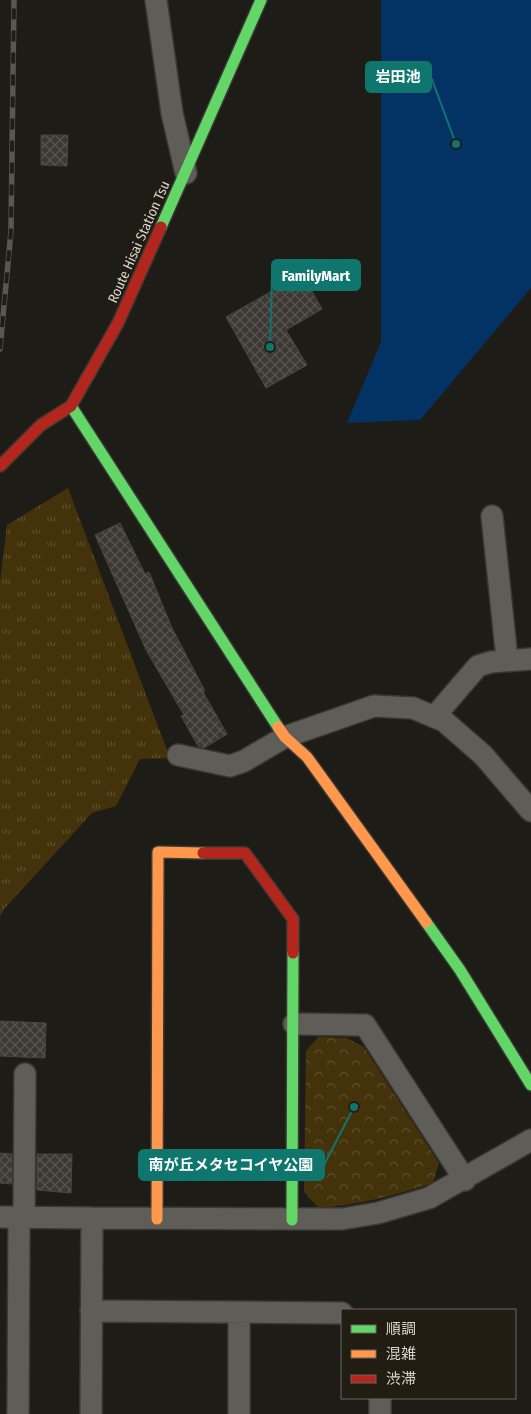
<svg xmlns="http://www.w3.org/2000/svg" width="531" height="1414" viewBox="0 0 531 1414" font-family="'Fira Sans Condensed','Noto Sans JP',sans-serif">
<style>
.grass{fill:url(#grass-tufts)}
.park{fill:url(#park-crowns)}
.water{fill:#033365}
.building{fill:url(#building-cross-hatch);stroke:#484540}
.lines{fill:none;stroke-linecap:round;stroke-linejoin:round}
.street-casing{stroke:#3a3834;stroke-width:24}
.fast-casing{stroke:#3a3834;stroke-width:14}
.slow-casing{stroke:#3a3834;stroke-width:14}
.jam-casing{stroke:#3a3834;stroke-width:14}
.street{stroke:#5f5d58;stroke-width:21}
.fast{stroke:#63d668;stroke-width:11}
.slow{stroke:#ff974d;stroke-width:11}
.jam{stroke:#b3261e;stroke-width:11}
.rail-casing{stroke:#595752;stroke-width:5.5}
.rail{stroke:#221d13;stroke-width:4;stroke-dasharray:11;stroke-linecap:butt}
.labels{text-anchor:middle;dominant-baseline:central;stroke-width:4;stroke-linejoin:round;paint-order:stroke}
.street-label{font-size:14px;fill:#dad6cf;stroke:#221d13}
.leader{fill:none;stroke:#0f766e;stroke-width:2}
.callout-dot{fill:#0f766e;stroke:#221d13;stroke-width:2}
.callout{fill:#0f766e;stroke:#0f766e;stroke-width:2}
.callout-label{font-size:15px;text-anchor:middle;font-weight:bold;fill:#fff}
</style>
<defs>
<pattern id="grass-tufts" width="24" height="20" patternUnits="userSpaceOnUse" patternTransform="scale(1.25)"><rect width="24" height="20" fill="#44320b"/><path d="M3 7l-1-3M5 7V3M7 7l1-3M15 17l-1-3M17 17v-4M19 17l1-3" fill="none" stroke="#5e4f2e"/></pattern>
<pattern id="park-crowns" width="20" height="18" patternUnits="userSpaceOnUse" patternTransform="scale(1.25)"><rect width="20" height="18" fill="#44320b"/><path d="M2 6a3 3 0 1 1 6 0M12 15a3 3 0 1 1 6 0" fill="none" stroke="#5e4f2e"/></pattern>
<pattern id="building-cross-hatch" width="8" height="8" patternUnits="userSpaceOnUse" patternTransform="scale(1.25)"><rect width="8" height="8" fill="#3c3934"/><path d="M0 0l8 8M0 8l8-8" fill="none" stroke="#585550"/></pattern>
</defs>
<rect width="100%" height="100%" fill="#1e1c16"/>
<path class="grass" d="M 68,488 L 170,758 L 140,759 L 116,806 L 92,813 L 5,908 L 0,916 L 0,582 L 7,525 Z"/>
<path class="park" d="M 318,1037 L 347,1038 L 364,1047 L 439,1163 L 433,1183 C 395,1195 359,1205 319,1208 L 304,1192 L 306,1051 Z"/>
<path class="water" d="M 381,0 L 531,0 L 531,288 L 420,420 L 347,423 L 381,342 Z"/>
<path class="building" d="M 41,135 L 68,135 L 67,166 L 41,165 Z
M 302,274 L 322,309 L 286,330 L 307,365 L 266,388 L 226,317 Z
M 120,523 L 145,574 L 149,572 L 172,628 L 205,691 L 203,692 L 227,734 L 204,748 L 198,746 L 181,716 L 184,715 L 146,650 L 95,535 Z
M 0,1021 L 46,1023 L 45,1058 L 0,1056 Z
M 0,1153 L 12,1154 L 12,1184 L 0,1183 Z
M 37,1154 L 72,1154 L 71,1193 L 37,1190 Z"/>
<g class="lines">
<g class="street-casing">
<path id="street" d="M 156,0 L 172,113 L 186,173
M 492,516 L 507,659
M 434,717 L 478,666 L 491,662 L 531,659
M 178,755 L 230,766 L 244,761 L 285,737 L 374,706 L 413,708 L 444,721 L 483,755 L 531,811
M 294,1024 L 365,1025 L 465,1180
M 0,1217 L 92,1218
M 24,1217 L 25,1074
M 91,1311 L 342,1313
M 380,1398 L 380,1414
M 18,1414 L 19,1217
M 91,1414 L 92,1218 L 342,1219 L 378,1213 L 429,1198 L 531,1140
M 239,1414 L 239,1313"/>
</g>
<g class="fast-casing">
<path id="fast" d="M 161,227 L 261,0
M 71,406 L 278,727
M 426,922 L 460,970 L 531,1085
M 292,1220 L 293,953"/>
</g>
<g class="slow-casing">
<path id="slow" d="M 278,727 L 285,737 L 307,757 L 426,922
M 157,1219 L 158,852 L 203,853"/>
</g>
<g class="jam-casing">
<path id="jam" d="M 0,466 L 41,425 L 71,406 L 118,323 L 161,227
M 203,853 L 245,853 L 293,919 L 293,953"/>
</g>
<use href="#street" class="street"/>
<use href="#fast" class="fast"/>
<use href="#slow" class="slow"/>
<use href="#jam" class="jam"/>
<g class="rail-casing">
<path id="rail" d="M 0,349 L 11,231 L 14,0"/>
</g>
<use href="#rail" class="rail"/>
</g>
<g class="labels">
<g class="street-label">
<text transform="translate(139 242) rotate(-66)">Route Hisai Station Tsu</text>
</g>
</g>
<path class="leader" d="M456 144L431 77M270 347L272 275M354 1107L324 1165"/>
<g class="callout-dot">
<circle cx="456" cy="144" r="5"/>
<circle cx="270" cy="347" r="5"/>
<circle cx="354" cy="1107" r="5"/>
</g>
<g class="callout">
<rect x="366" y="62" width="65" height="30" rx="5"/>
<rect x="272" y="260" width="88" height="30" rx="5"/>
<rect x="139" y="1150" width="185" height="30" rx="5"/>
</g>
<g class="callout-label">
<text x="398" y="82">岩田池</text>
<text x="316" y="281">FamilyMart</text>
<text x="231" y="1170">南が丘メタセコイヤ公園</text>
</g>
<rect x="341" y="1309" width="175" height="90" fill="#221d13" stroke="#6c675e"/>
<rect x="351" y="1325" width="25" height="8" fill="#63d668" stroke="#6c675e"/>
<text x="386" y="1334" font-size="15" fill="#dad6cf">順調</text>
<rect x="351" y="1350" width="25" height="8" fill="#ff974d" stroke="#6c675e"/>
<text x="386" y="1359" font-size="15" fill="#dad6cf">混雑</text>
<rect x="351" y="1375" width="25" height="8" fill="#b3261e" stroke="#6c675e"/>
<text x="386" y="1384" font-size="15" fill="#dad6cf">渋滞</text>
</svg>
